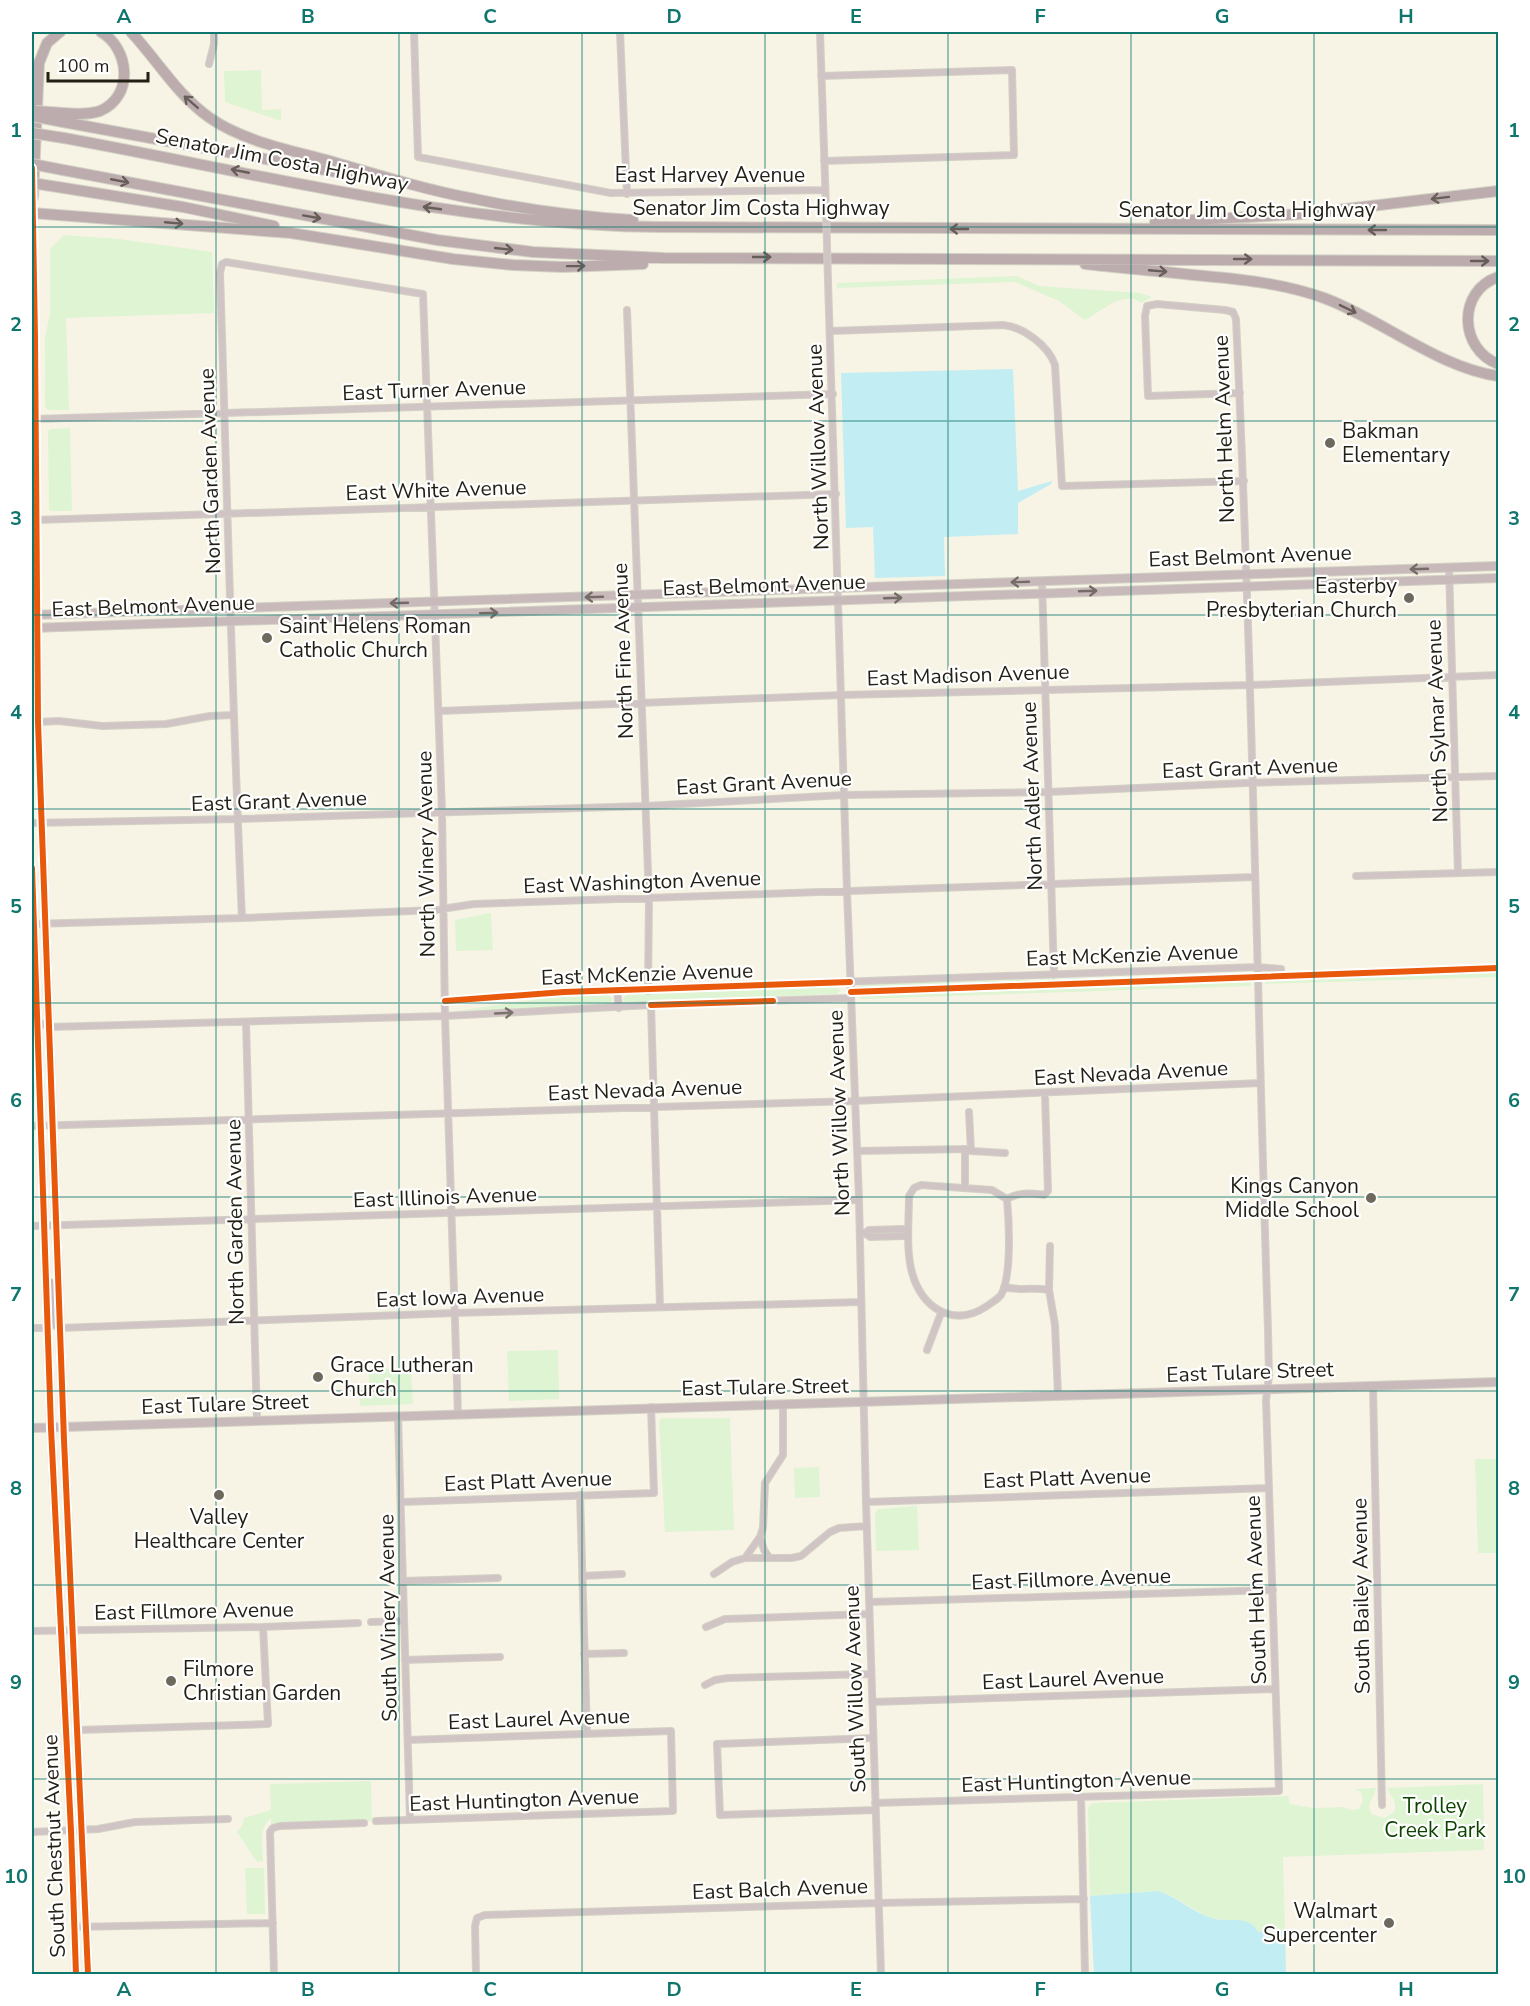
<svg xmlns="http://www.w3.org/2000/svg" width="1530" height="2006" viewBox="0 0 1530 2006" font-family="'Nunito Sans',sans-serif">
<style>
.green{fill:#dff4d3}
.water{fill:#c2edf2}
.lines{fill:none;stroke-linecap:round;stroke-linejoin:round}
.minor-casing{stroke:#d3d1c5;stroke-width:8}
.secondary-casing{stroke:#d3d1c5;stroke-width:10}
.motorway-casing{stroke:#d3d1c5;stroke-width:12}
.minor{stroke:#d1c4c5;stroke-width:6}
.secondary{stroke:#c8b9ba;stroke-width:8}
.motorway{stroke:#bcacae;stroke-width:10}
.minor-bridge-casing{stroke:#d3d1c5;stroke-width:8;stroke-linecap:butt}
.motorway-bridge-casing{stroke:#d3d1c5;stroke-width:12;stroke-linecap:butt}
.minor-bridge{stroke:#d1c4c5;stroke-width:6}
.motorway-bridge{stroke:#bcacae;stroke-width:10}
.cycleway-casing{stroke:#fff;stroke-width:10}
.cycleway{stroke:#e8590c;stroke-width:6}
.oneway{stroke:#675e59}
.oneway2{stroke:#756c67}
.oneway3{stroke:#7a726c}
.grid{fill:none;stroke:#0f766e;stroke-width:1.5;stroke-opacity:0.55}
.poi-dot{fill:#6d6a5d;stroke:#fff;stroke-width:2}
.labels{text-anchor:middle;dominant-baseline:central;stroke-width:4.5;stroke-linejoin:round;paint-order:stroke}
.street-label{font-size:21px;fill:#221f14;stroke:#fff}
.poi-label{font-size:21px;fill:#221f14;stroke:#fff;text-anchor:start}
.park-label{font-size:21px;fill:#0d4500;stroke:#fff}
.neatline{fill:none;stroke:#0f766e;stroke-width:2}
.grid-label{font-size:20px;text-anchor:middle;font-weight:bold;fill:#0f766e}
</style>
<rect width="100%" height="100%" fill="#f7f4e5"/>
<path class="green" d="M 261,70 L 262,110 L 281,109 L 281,121 L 225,102 L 224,71 Z
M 64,235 L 119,239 L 212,252 L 214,313 L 66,318 L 69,410 L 49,410 L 45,407 L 45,338 L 50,314 L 50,249 Z
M 1017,276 L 1039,286 L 1140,293 L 1152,297 L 1141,303 C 1125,289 1100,312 1085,320 L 1059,301 L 1015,282 L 837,288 L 837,283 Z
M 70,428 L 72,511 L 51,511 L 49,509 L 48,431 L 50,429 Z
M 491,913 L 493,950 L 456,951 L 455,920 Z
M 1498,965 L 1498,977 L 1265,984 L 1265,973 Z
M 1247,973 L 1251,974 L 1251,986 L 863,999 L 859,998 L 856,989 L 860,985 Z
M 837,987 L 841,990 L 837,994 L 666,1000 L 628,1003 L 624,1002 L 623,999 L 627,993 Z
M 608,994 L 613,999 L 608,1005 L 456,1011 L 548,998 Z
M 558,1350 L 559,1399 L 509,1401 L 507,1351 Z
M 411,1368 L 413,1404 L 360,1406 L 359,1386 L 369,1386 L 369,1369 Z
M 662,1418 L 730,1418 L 734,1530 L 665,1532 L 659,1421 Z
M 1475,1459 L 1498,1459 L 1498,1553 L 1478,1553 Z
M 819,1467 L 820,1497 L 795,1498 L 794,1468 Z
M 917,1506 L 919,1550 L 876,1551 L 875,1513 L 878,1509 Z
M 371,1781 L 372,1821 L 271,1824 L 271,1818 C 258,1829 263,1846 263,1861 L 257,1862 L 237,1832 L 242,1826 L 244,1818 L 271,1810 L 270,1784 Z
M 1483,1784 L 1484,1850 L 1283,1857 L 1285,1930 L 1257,1932 L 1251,1923 L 1244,1921 L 1216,1919 L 1206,1916 L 1170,1895 L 1158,1891 L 1090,1896 L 1088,1808 L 1092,1803 L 1288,1796 L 1290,1804 L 1313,1808 L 1344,1807 L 1351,1810 L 1359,1809 L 1363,1801 L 1361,1792 L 1354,1789 L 1376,1788 C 1374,1799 1365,1803 1372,1814 L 1384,1818 L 1393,1813 C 1399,1803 1391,1797 1387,1788 Z
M 245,1868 L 264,1868 L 265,1914 L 247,1914 Z"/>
<path class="water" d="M 1013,369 L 1018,491 L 1052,481 L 1051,484 L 1018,503 L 1018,534 L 944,537 L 945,576 L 875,578 L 873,527 L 846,528 L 841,373 Z
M 1158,1891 C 1179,1897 1194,1914 1215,1919 C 1229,1922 1251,1915 1258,1932 L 1285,1930 L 1286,1974 L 1094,1974 L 1090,1896 Z"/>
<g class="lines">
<g class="minor-casing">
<path id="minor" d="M 414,32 L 418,157 L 611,193 L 825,190
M 620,32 L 627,194
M 820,32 L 826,208
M 209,64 L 214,44 L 214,32
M 821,76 L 1012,70 L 1014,155 L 824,161
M 828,281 L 847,891 L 859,1200 L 866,1502 L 881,1974
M 627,310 L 649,899 L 648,991
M 831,331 L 1003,325 C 1023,327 1048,345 1055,365 L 1062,486 L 1244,481
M 35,419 L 833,394
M 36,520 L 836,494
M 1449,568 L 1458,873
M 1042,581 L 1054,975
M 439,711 L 842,695 L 1251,685 L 1498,675
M 38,722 L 59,721 L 102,726 L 166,724 L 210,716 L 233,715
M 32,823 L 237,819 L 645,806 L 844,795 L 1049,792 L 1246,783 L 1498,776
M 1356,876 L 1498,872
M 242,918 C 232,703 227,488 220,273 L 222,264 L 226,262 L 423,294 L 442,812 L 445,1016 L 458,1414
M 32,924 L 242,918 L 435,910 L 474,904 L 1254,877
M 617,990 L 619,1008
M 445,1001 L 564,992 L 1257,967 L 1281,969
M 651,1005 L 660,1307
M 32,1020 L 50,1027 L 445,1016 L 651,1005 L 851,998
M 246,1022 L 257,1421
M 969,1112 L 971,1151
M 32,1126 L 854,1101 L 1260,1083
M 965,1149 L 971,1151 L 1005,1153
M 857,1151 L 965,1149 L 965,1188
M 921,1185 L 992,1190 L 1007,1199 C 1009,1221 1012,1276 1001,1295 C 998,1299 991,1303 987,1306 C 956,1327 926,1311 914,1279 C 905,1254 909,1222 909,1196 L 914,1188 Z
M 1007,1199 C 1019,1192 1030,1193 1044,1195 L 1048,1191 L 1045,1094
M 32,1226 L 859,1200
M 860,1233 L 865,1233 L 869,1230 L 903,1229 L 908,1232
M 865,1233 L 870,1237 L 904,1236 L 908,1232
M 1004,1287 C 1020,1291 1033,1287 1049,1290 L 1055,1325 L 1058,1396
M 1049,1290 L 1050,1246
M 32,1328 L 48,1328
M 60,1328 L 454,1313 L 861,1302
M 927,1350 L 941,1313
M 1373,1386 L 1382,1805
M 398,1416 L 410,1819
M 580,1495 L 587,1733
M 402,1502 L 654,1493 L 651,1407
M 866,1502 L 1269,1488
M 760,1537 L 763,1528 L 765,1483 L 783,1455 L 783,1405
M 745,1558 L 760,1537 L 764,1550 L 769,1557
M 714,1574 L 732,1562 L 745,1558 L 791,1558 L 801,1556 L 830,1532 L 839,1528 L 867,1526
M 582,1576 L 622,1574
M 403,1581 L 498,1578
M 869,1602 L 1273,1590
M 371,1622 L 404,1621
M 706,1627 L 725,1619 L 869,1614
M 32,1631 L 263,1627 L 358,1623
M 584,1654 L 624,1653
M 405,1660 L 500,1657
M 705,1685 L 715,1680 L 728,1678 L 871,1674
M 872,1702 L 1275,1689
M 78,1730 L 268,1724 L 263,1627
M 873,1738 L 717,1744 L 720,1815 L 876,1810
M 1081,1797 L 1085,1974
M 875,1803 L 1279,1791 L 1266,1400 L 1269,1376 L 1268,1330 C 1257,993 1252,656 1236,319 L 1233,312 L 1225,310 L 1157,304 L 1147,306 L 1145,316 L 1148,396 L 1240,393
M 376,1821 L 673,1811 L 671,1731 L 408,1740
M 32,1832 L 98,1829 L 135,1822 L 228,1819
M 74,1927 L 273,1923
M 274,1974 L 270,1832 L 273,1828 L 280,1826 L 364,1823
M 476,1974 L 475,1926 L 477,1918 L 485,1915 L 879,1903 L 1084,1899"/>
</g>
<g class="secondary-casing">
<path id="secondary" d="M 32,193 L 38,722 L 64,1440 L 88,1974
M 32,615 L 1498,566
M 32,628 L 1498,578
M 32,868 L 51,1428 L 71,1831 L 76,1974
M 50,1283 L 53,1296 L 55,1324 L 60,1328
M 32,1428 L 1498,1382"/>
</g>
<g class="motorway-casing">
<path id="motorway" d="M 131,32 C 158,61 177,95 210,118 C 245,142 290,150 330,161 C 378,175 426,190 475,199 C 527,210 580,217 633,220
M 63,113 C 75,114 88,115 100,111 C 135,96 129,48 101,32
M 63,122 L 358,176
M 64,138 C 261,174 458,225 659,227 L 1498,230
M 63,170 L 437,240 L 533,252 L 664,258 L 1498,261
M 64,188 L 183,207 L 274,226
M 33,197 L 39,63 L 47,43 L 60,32
M 32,213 L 291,233 L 453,259 L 513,265 L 563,267 L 643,264
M 1155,222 L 1303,214 L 1498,191
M 1085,264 C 1122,268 1158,271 1194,275 C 1239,279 1282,283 1324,298 C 1381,319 1439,368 1498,376
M 1498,277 C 1457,291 1459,349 1498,364"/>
</g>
<use href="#minor" class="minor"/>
<use href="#secondary" class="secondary"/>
<use href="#motorway" class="motorway"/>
<g class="minor-bridge-casing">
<path id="minor-bridge" d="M 826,208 L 828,281"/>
</g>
<g class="motorway-bridge-casing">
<path id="motorway-bridge" d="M 36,111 L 63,113
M 32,116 L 63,122
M 32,133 L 64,138
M 32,164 L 63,170
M 32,183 L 64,188"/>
</g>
<use href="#minor-bridge" class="minor-bridge"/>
<use href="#motorway-bridge" class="motorway-bridge"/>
<g class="cycleway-casing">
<path id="cycleway" d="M 32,168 L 35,337 L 38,722 L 64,1440 L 88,1974
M 32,868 L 51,1428 L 71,1831 L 76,1974
M 851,992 L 1498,968
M 445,1001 L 564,992 L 850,982
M 651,1005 L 773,1001"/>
</g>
<use href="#cycleway" class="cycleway"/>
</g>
<defs><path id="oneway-shaft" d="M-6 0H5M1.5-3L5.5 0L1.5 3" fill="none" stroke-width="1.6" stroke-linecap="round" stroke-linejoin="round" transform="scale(1.5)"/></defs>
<g class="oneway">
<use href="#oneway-shaft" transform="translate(191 102) rotate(-139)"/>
<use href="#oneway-shaft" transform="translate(240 171) rotate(-169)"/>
<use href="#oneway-shaft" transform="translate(120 181) rotate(11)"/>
<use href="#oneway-shaft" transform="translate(1440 198) rotate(173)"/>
<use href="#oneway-shaft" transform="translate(432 208) rotate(-172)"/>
<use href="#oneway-shaft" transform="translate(312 217) rotate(10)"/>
<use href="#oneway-shaft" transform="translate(174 223) rotate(5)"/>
<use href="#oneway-shaft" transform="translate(959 229) rotate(-180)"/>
<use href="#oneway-shaft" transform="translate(1377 230) rotate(-180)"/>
<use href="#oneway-shaft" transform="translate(504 249) rotate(6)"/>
<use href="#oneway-shaft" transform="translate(762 257)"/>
<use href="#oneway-shaft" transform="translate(1243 259)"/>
<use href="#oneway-shaft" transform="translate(1480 261)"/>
<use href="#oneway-shaft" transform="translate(576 266) rotate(-1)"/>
<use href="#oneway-shaft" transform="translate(1158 271) rotate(5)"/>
<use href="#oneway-shaft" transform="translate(1348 309) rotate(26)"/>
</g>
<g class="oneway2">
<use href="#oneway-shaft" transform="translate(1419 569) rotate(178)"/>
<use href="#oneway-shaft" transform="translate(1020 582) rotate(178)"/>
<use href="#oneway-shaft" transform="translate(1088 591) rotate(-2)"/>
<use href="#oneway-shaft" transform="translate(594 597) rotate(178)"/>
<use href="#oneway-shaft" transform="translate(893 598) rotate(-2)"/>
<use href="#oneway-shaft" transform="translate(399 603) rotate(178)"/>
<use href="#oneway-shaft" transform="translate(489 613) rotate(-2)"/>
</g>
<use class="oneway3" href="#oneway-shaft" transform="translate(504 1013) rotate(-3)"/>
<path class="grid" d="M 216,32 L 216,1974M 399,32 L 399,1974M 582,32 L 582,1974M 765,32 L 765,1974M 948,32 L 948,1974M 1131,32 L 1131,1974M 1314,32 L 1314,1974M 32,227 L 1498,227M 32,421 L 1498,421M 32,615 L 1498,615M 32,809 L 1498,809M 32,1003 L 1498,1003M 32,1197 L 1498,1197M 32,1391 L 1498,1391M 32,1585 L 1498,1585M 32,1779 L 1498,1779"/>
<g class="poi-dot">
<circle cx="1330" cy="443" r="6"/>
<circle cx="1409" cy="598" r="6"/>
<circle cx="267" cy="638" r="6"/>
<circle cx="1371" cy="1198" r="6"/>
<circle cx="318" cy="1377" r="6"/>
<circle cx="219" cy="1495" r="6"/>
<circle cx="171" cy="1681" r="6"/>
<circle cx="1389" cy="1923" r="6"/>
</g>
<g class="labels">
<g class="street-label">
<text transform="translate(282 160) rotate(11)">Senator Jim Costa Highway</text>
<text x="710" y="175">East Harvey Avenue</text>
<text x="761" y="208">Senator Jim Costa Highway</text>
<text x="1247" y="210">Senator Jim Costa Highway</text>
<text transform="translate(434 390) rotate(-2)">East Turner Avenue</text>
<text transform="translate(1224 429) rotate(-92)">North Helm Avenue</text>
<text transform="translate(818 447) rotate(-92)">North Willow Avenue</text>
<text transform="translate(210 471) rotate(-92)">North Garden Avenue</text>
<text transform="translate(436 490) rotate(-2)">East White Avenue</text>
<text transform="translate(1250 556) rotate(-2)">East Belmont Avenue</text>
<text transform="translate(764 585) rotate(-2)">East Belmont Avenue</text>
<text transform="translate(153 606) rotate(-2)">East Belmont Avenue</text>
<text transform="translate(623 651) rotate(-92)">North Fine Avenue</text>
<text transform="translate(968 675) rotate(-2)">East Madison Avenue</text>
<text transform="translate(1437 721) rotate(-92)">North Sylmar Avenue</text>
<text transform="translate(1250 768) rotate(-2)">East Grant Avenue</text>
<text transform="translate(764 783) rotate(-3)">East Grant Avenue</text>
<text transform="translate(1032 796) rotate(-92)">North Adler Avenue</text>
<text transform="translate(279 801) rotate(-2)">East Grant Avenue</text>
<text transform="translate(426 854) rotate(-91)">North Winery Avenue</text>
<text transform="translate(642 882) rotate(-2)">East Washington Avenue</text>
<text transform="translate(1132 955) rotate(-2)">East McKenzie Avenue</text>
<text transform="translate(647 974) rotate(-2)">East McKenzie Avenue</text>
<text transform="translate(1131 1073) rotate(-3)">East Nevada Avenue</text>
<text transform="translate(645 1090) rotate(-2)">East Nevada Avenue</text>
<text transform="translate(839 1113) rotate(-92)">North Willow Avenue</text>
<text transform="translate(445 1197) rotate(-2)">East Illinois Avenue</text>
<text transform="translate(235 1222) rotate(-91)">North Garden Avenue</text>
<text transform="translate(460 1297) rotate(-2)">East Iowa Avenue</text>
<text transform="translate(1250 1372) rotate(-2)">East Tulare Street</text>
<text transform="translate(765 1387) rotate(-1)">East Tulare Street</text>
<text transform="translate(225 1404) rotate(-2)">East Tulare Street</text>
<text transform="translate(1067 1478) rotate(-2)">East Platt Avenue</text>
<text transform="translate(528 1481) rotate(-2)">East Platt Avenue</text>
<text transform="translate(1071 1579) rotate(-2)">East Fillmore Avenue</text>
<text transform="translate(1256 1590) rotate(-92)">South Helm Avenue</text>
<text transform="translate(1361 1596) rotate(-91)">South Bailey Avenue</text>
<text transform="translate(194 1611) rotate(-1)">East Fillmore Avenue</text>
<text transform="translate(388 1618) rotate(-91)">South Winery Avenue</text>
<text transform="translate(1073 1679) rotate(-2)">East Laurel Avenue</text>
<text transform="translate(855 1689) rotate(-92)">South Willow Avenue</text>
<text transform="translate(539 1719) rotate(-2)">East Laurel Avenue</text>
<text transform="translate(1076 1781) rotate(-2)">East Huntington Avenue</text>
<text transform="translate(524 1800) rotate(-2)">East Huntington Avenue</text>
<text transform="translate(54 1846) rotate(-92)">South Chestnut Avenue</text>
<text transform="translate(780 1889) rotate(-2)">East Balch Avenue</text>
</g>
<g class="poi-label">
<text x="1342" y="431">Bakman<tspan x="1342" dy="24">Elementary</tspan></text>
<text x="1397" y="586" text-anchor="end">Easterby<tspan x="1397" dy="24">Presbyterian Church</tspan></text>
<text x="279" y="626">Saint Helens Roman<tspan x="279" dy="24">Catholic Church</tspan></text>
<text x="1359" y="1186" text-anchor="end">Kings Canyon<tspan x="1359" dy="24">Middle School</tspan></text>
<text x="330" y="1365">Grace Lutheran<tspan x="330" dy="24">Church</tspan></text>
<text x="219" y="1517" text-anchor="middle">Valley<tspan x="219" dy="24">Healthcare Center</tspan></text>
<text x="183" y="1669">Filmore<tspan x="183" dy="24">Christian Garden</tspan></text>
<text x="1377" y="1911" text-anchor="end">Walmart<tspan x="1377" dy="24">Supercenter</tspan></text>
</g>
<g class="park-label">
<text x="1435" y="1806">Trolley<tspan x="1435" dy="24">Creek Park</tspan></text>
</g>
</g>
<rect width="1530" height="2006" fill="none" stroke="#ffffff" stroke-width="66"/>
<path d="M48 72v9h100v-9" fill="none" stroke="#221f14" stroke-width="3"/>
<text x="57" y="72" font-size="18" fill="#221f14" stroke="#ffffff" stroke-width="4.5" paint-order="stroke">100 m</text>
<rect x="33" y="33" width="1464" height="1940" class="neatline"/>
<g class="grid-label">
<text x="124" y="23">A</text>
<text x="308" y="23">B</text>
<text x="490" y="23">C</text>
<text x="674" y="23">D</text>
<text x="856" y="23">E</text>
<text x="1040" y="23">F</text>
<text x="1222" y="23">G</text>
<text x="1406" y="23">H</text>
<text x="16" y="137">1</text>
<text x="1514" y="137">1</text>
<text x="16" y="331">2</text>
<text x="1514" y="331">2</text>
<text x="16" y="525">3</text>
<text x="1514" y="525">3</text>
<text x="16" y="719">4</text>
<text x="1514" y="719">4</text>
<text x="16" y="913">5</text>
<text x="1514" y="913">5</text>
<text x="16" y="1107">6</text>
<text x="1514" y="1107">6</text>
<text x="16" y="1301">7</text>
<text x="1514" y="1301">7</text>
<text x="16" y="1495">8</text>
<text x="1514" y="1495">8</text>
<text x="16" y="1689">9</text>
<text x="1514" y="1689">9</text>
<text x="16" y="1883">10</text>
<text x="1514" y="1883">10</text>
<text x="124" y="1996">A</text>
<text x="308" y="1996">B</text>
<text x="490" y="1996">C</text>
<text x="674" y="1996">D</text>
<text x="856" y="1996">E</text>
<text x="1040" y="1996">F</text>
<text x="1222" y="1996">G</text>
<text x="1406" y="1996">H</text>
</g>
</svg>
